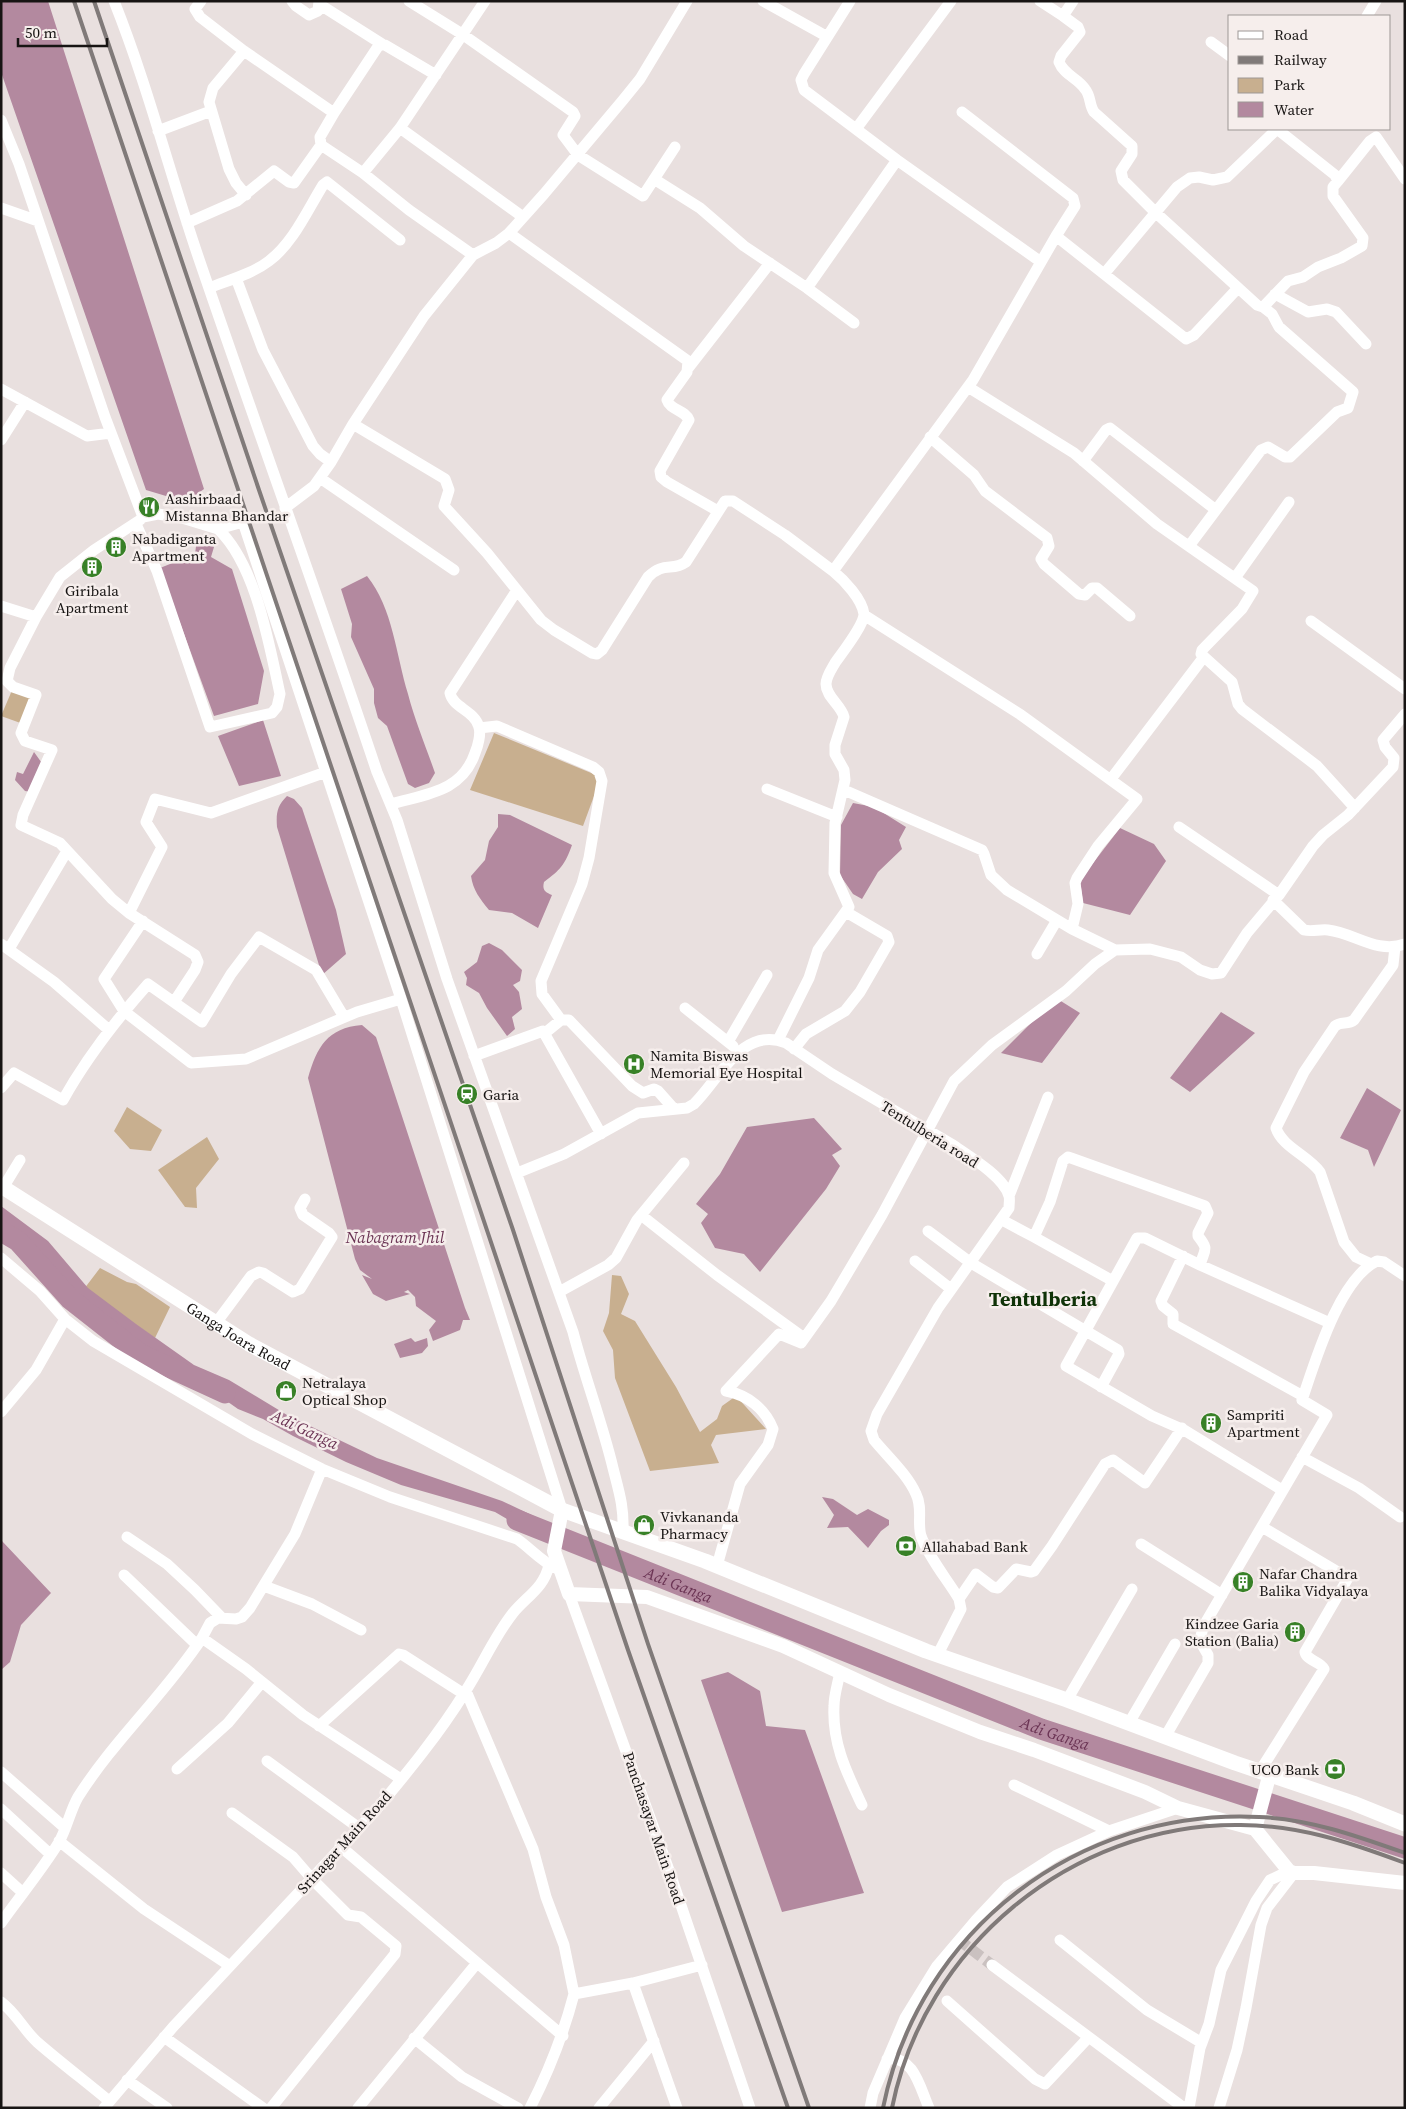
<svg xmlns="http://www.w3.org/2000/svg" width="1406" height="2109" viewBox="0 0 1406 2109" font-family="'Source Serif 4',serif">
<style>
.green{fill:#c8af8f}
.water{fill:#b3899f}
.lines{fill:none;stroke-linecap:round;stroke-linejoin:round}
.river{stroke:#b3899f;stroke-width:21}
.minor-tunnel{stroke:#cac1c0;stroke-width:11;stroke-dasharray:11 5.5;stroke-linecap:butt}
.minor{stroke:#fff;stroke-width:11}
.tertiary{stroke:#fff;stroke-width:14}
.secondary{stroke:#fff;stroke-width:15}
.rail{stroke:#807a79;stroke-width:4}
.labels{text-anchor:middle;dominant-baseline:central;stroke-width:5;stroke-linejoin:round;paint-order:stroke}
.poi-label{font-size:15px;fill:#171413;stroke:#f6eeec;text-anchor:start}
.street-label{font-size:15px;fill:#171413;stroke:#f6eeec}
.water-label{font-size:16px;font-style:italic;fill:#6b3454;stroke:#f6eeec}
.district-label{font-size:20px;font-weight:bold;fill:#103308;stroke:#f6eeec}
</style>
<rect width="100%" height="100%" fill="#e9e0df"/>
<path class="green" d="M 13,688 L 34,696 L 26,725 L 1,716 Z
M 494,733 L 601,777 L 583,826 L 470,790 Z
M 127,1107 L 162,1130 L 151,1151 L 130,1149 L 114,1131 Z
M 207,1137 L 219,1159 L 196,1188 L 197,1208 L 185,1207 L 158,1170 Z
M 100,1268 L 127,1282 L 136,1284 L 170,1307 L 155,1338 L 84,1289 Z
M 612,1275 L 621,1276 L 629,1294 L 621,1314 L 635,1321 L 676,1387 L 700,1432 L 717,1419 L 722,1406 L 736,1396 L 766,1429 L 716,1435 L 711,1445 L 719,1463 L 650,1471 L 615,1378 L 613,1350 L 603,1331 L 609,1313 Z"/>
<path class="water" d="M 1,1 L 48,1 L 204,489 L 186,502 L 146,490 L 1,72 Z
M 197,539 L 214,547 L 211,557 L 232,569 L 264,671 L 258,704 L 214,716 L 160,568 L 195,554 Z
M 367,576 C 393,608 396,655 408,694 C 415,721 426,747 435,773 L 429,783 L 415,788 L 408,784 L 387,726 L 378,718 L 374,703 L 374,689 L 351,637 L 352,624 L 341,589 Z
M 263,720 L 281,776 L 239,786 L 218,736 Z
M 34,752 L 44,766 L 31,792 L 25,791 L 15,780 L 17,772 L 23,774 Z
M 287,796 L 294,799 L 302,808 L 336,910 L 346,954 L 322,975 L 277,827 C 276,813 277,806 287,796 Z
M 853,803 L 874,807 L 906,827 L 899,840 L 902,849 L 878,872 L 862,899 L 853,894 L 840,875 L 841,825 Z
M 498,814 L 510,815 L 572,845 C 565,865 560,870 544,882 C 542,890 545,892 552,895 L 538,928 L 512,913 L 489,910 C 480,899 473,890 471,876 L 485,860 L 489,841 L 498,827 Z
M 1120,828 L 1154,844 L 1166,861 L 1130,915 L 1083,903 L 1080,880 Z
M 489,943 L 502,950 L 522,970 L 520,981 L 513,985 L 519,992 L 522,1009 L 512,1017 L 515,1029 L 507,1036 L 487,1008 L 479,993 L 466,985 L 467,978 L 464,972 L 477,962 L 482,946 Z
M 1056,998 L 1080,1013 L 1042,1063 L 1001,1053 Z
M 1221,1012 L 1255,1033 L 1190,1092 L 1170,1078 Z
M 362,1025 L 376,1037 L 465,1308 L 470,1320 L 463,1320 L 460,1330 L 433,1341 L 429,1330 L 436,1321 L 416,1306 L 415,1297 L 408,1290 L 404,1292 L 410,1294 L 386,1301 L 373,1294 L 362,1275 L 372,1279 L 360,1270 L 355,1259 L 308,1078 C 317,1047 327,1028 362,1025 Z
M 1367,1088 L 1401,1110 L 1374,1167 L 1368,1150 L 1340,1138 Z
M 814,1118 L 842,1149 L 832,1155 L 840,1166 L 826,1189 L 760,1272 L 744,1254 L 715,1248 L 701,1223 L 708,1214 L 696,1204 L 720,1174 L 747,1127 Z
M 1,1206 L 48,1241 L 88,1288 L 136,1324 L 194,1365 L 229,1380 L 287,1415 L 377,1458 L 502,1501 L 540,1519 L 546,1539 L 539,1538 L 495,1512 L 401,1485 L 346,1462 L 293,1436 L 263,1419 L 238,1409 L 187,1373 L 167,1365 L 129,1343 L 67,1291 L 1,1231 Z
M 411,1338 L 415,1342 L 427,1338 L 428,1346 L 422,1353 L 400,1358 L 394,1344 Z
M 822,1497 L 833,1499 L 857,1515 L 868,1509 L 889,1520 L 889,1525 L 881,1531 L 868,1548 L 848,1527 L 827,1528 L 834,1515 Z
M 2,1541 L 51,1593 L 21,1625 L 10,1662 L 1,1670 Z
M 728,1672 L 760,1691 L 766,1726 L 805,1730 L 864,1893 L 782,1912 L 701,1680 Z"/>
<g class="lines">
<g class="river">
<path d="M 1,1231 L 18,1241 L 70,1299 L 140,1354 L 225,1393"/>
<path id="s1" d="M 517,1520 L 1041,1729 L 1405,1848"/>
</g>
<path class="minor-tunnel" d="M 959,1940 L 992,1965"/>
<path class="minor" d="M 114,1 C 148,86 170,175 200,262 C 258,432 320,601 377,772 L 397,820 L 447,979 L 573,1332 C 585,1378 602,1422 613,1468 C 619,1492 624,1506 623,1532
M 201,1 L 195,9 L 200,17 L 244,51 L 334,113
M 292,1 L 296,6 L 309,15 L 318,11 L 319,1
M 409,1 L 462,34 L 573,112 L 575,116 L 563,135 L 578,155 L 643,196 L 675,147
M 763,1 L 826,36
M 850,1 L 804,74 L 801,80 L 804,90 L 897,160 L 1041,262
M 1040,1 L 1063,16
M 319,4 L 382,44
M 1367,16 L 1376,1
M 1211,42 L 1230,56
M 244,51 L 213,88 L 209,102 L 229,169 L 236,183 L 246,195
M 962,112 L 1073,198 L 1075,206 L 1056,236
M 1,120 L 19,164 L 105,417 L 143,517 L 158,514 L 182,518 L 218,529 L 243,522 L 401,999 L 562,1510
M 400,128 L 523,217
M 856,129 L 951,1
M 158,131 L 211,111
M 321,145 L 320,137 L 334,113 L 379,45 L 385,45 L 436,75
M 363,173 L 400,128 L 485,1
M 654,179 L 700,208 L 744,246 L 807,288 L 854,323
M 1338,181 L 1370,141 L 1376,137 L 1405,179
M 1,208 L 38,221
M 187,223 L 237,201 L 274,171 L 289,182 L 294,183 L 321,145 L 363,173 L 409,210 L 473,255
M 509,233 L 688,361 L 687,372 L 667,400 C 670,410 685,410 689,420 L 660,471 L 661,477 L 667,482 L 718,511
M 1104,274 L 1186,339 L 1194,335 L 1238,288
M 236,278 L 263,350 L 313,446 L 320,454 L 331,462
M 209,288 C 229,280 252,274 269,261 C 293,243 307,211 323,185 L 327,182 L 400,240
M 807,288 L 897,160
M 1275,294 L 1308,312 L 1327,309 L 1336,312 L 1366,344
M 689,367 L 770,263
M 968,387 L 1074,453 L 1157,524 L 1253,591 L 1242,609 L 1202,650 L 1201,654 L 1232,682 L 1238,704 L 1242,709 L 1317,766 L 1355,808
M 1,389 L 87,436 L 111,433
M 353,424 L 445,479 L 449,490 L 444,506 L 487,553 L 541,620 L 554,630 L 592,653 L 597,654 L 602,650 L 648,577 C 664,561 672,572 686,562 L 725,501 L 733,501 L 785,535 L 833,571
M 930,437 L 974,475 L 985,491 L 1047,538 L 1049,546 L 1041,559 L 1044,564 L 1079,594 L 1085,595 L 1092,588 L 1097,588 L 1130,616
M 1,440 L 25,402
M 1083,461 L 1106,430 L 1110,428 L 1216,510
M 320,478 L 454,570
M 285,508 L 314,486 L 331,462 L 353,424 L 424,316 L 473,255 L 496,243 L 509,233 L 544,194 L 623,100 L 640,79 L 687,1
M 136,524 L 157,571 L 210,727 L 272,713 L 277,707 L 280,694 C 269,644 256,565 218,529
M 1189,546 L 1261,450 L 1268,447 L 1285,457 L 1290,457 L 1337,412 L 1348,408 L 1353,392 L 1279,327 L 1272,314 L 1263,307
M 1235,578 L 1289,502
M 1,606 L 36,617 L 60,577 L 94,550 L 140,520
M 864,615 L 1021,715 L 1137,799 L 1098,846 L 1077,878 L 1075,883 L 1078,904 L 1072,929
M 36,617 L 10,668 L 7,681 L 13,687 L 36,695 L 21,733 L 25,741 L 52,750 L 23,815 L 21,825 L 60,843 L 112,899 L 129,913 L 195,955 L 198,962 L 195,970 L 174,1002
M 1311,621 L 1405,689
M 479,728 L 497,726 L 593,767 L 599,772 L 602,781 L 589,858 L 582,884 L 541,981 L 542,994 L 561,1020
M 1111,779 L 1203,658
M 767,789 L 837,817
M 844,790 L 982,850 L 984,854 L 991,875 L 1007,890 L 1072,929 L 1115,950
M 391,804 C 426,794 462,792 475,753 C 478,746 481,734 479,727 C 474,710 453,708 450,693 L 517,590
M 1179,827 L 1279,895
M 1273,900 L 1304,930 C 1312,932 1320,929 1328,930 C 1355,933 1376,954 1405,944
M 129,913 L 162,847 L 146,822 L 155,799 L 211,813 L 326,772
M 143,921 L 104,979 L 124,1011 L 191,1063 L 246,1059 L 357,1012 L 401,999
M 1,944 L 54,982 L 109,1030
M 9,949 L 67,851
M 1037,954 L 1057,920
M 685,1008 L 733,1046
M 545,1033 L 561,1020 L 569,1020 L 632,1086 L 643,1093 L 654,1089 L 658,1091 L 674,1109
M 778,1040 L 809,978 L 818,950 L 849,907 L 834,873 L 835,823 L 845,780 L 844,770 L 835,754 L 835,745 L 844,717 C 841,705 826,697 826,684 C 826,677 831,670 835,663 C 842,653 864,625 864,614 C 862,599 844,580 833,571 L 973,380 L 1056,236 L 1104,274 L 1177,187 L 1190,178 L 1199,177 L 1213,180 L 1227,177 L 1277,129 L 1335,175 L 1338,181 L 1333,187 L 1333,196 L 1363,238 L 1362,246 L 1341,258 L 1318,267 L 1303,277 L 1288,281 L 1265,305 L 1263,307 L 1257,305 L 1155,212 L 1123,180 L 1121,171 L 1132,154 L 1132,146 L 1094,112 C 1089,105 1091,96 1085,89 C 1078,78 1064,75 1059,62 L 1061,56 L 1080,32 L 1078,27 L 1063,16 L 1073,1
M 728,1042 L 767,975
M 794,1049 L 806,1034 L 845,1011 L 860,992 L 889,942 L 887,936 L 846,912
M 474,1056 L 543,1031 L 601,1134
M 1,1088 L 14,1073 L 63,1100 C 87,1057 116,1020 148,984 L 202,1022 L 231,974 L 259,937 L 316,970 L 344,1017
M 517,1173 L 564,1154 L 638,1113 L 687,1108 L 694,1104 C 719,1080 742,1025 786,1043 L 832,1074 L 953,1145 C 969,1156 1004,1177 1009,1196 C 1010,1199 1009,1204 1009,1208 L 938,1308 L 877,1414 L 871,1431 L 874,1440 C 888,1457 907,1474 916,1494 C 923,1508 917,1523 921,1536 C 929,1558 947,1579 959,1599 L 961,1609 L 938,1654
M 3,1188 L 20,1160
M 1009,1196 L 1048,1097
M 641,1215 L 717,1275 L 804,1338
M 1002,1220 L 1034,1237 L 1050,1202 L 1063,1161 L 1068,1157 L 1071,1158 L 1205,1206 L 1208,1213 L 1198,1233 L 1198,1236 C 1209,1250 1205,1248 1200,1265 L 1330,1323
M 928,1231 L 971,1263 L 1118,1350 L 1119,1354 L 1101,1387
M 1034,1237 L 1113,1281
M 1183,1256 L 1161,1301 L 1163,1306 L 1173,1314 L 1173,1324 L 1303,1396
M 1,1258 L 40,1291 L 65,1319 L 93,1341 L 252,1434 L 322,1469 L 390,1497 L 517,1539 C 529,1547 543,1563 556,1568
M 915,1261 L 951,1289
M 1371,1264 L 1356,1257 L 1344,1242 L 1320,1172 C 1309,1156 1282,1147 1276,1128 L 1304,1072 L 1335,1026 C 1341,1021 1348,1025 1354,1020 L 1393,965 L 1395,947
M 1200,1265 L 1145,1238 L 1137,1238 L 1066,1366 L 1152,1416 L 1184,1430 L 1282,1490
M 559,1292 L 608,1265 L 616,1258 L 637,1220 L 684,1163
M 216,1323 L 251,1276 L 259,1272 L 263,1273 L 293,1292 L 300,1289 L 332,1237 L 329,1233 L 303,1215 L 300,1208 L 305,1199
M 1,1412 L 36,1370 L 65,1319
M 1302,1457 L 1359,1488 L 1400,1517
M 322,1469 L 295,1534 L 250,1608 L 242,1617 L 236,1619 L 218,1618 L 210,1623 L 202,1638 L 246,1669 L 303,1715 L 401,1779
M 127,1537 L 167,1564 L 195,1590 L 222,1618
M 1141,1544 L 1222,1595
M 717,1566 L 740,1484 L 768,1445 L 773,1429 C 765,1409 748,1395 726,1391 L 779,1334 L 801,1343 L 831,1301 L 882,1215 L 954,1081 L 992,1045 L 1066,991 L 1095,964 L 1115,950 L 1150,949 L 1181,957 L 1200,970 L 1212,974 L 1221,973 L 1247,933 L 1279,895 L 1313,846 L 1323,835 L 1348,815 L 1393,767 L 1394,758 L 1385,747 L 1383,740 L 1405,714
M 124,1575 L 197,1645
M 264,1586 L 312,1604 L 361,1630
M 569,1594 L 669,1870 L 750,2108
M 959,1599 L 976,1574 L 993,1587 L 998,1588 L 1016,1569 L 1031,1572 L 1034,1571 L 1052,1546 L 1105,1464 L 1113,1460 L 1145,1483 L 1182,1428
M 840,1672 C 838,1683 834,1695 834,1706 C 832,1744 847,1773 862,1805
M 466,1691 L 533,1849 L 546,1897 L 564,1945 L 574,1994 L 633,1983 L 702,1965
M 1067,1700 L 1132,1589
M 1129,1723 L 1175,1644
M 319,1726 L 399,1654 L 403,1655 L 464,1694
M 1165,1737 L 1208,1663 L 1208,1655 L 1200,1641 L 1203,1627 L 1327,1415 L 1302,1400 C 1315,1362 1339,1279 1377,1261 L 1384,1262 L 1405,1276
M 267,1761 L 359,1828
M 177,1769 L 228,1723 L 262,1682
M 1260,1771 L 1324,1669 C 1320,1661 1307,1661 1305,1652 L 1348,1578 L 1262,1527
M 1,1772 L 64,1827
M 1014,1785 L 1109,1831
M 1,1809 L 50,1854
M 232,1813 L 293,1857 L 312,1879 L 348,1915 L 361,1917 L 396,1946 L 395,1954 L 271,2108
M 59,1841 L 144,1909 L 230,1966
M 340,1846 L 563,2036
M 1,1873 L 23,1893
M 1,1923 C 20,1896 42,1870 59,1842 C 67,1828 70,1811 78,1797 C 114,1740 165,1694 202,1638
M 1060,1940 L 1147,2010 L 1202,2043
M 992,1965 L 1184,2108
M 633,1983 L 677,2108
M 947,2001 L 1035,2079 L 1045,2084 L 1088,2038
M 1,2002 C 16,2013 24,2030 37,2042 C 60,2062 85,2081 109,2101
M 164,2037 L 263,2108
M 414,2038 L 462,2077 L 518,2108
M 887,2059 C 914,2055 920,2088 929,2108
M 127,2080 L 167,2108
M 104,2108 L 173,2027 L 375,1811 C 407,1773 439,1734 465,1692 C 482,1666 494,1637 513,1613 C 527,1596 544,1588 549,1565
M 358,2108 L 477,1963
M 530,2108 C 550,2069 563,2036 574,1994
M 599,2108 L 654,2041
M 870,2108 L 873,2093 L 905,2018 L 937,1966 L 976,1920 L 1007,1887 L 1057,1855 L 1109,1831 L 1178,1808
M 1189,2108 L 1200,2048 L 1209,2024 L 1221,1970 L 1256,1901 L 1270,1880 L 1289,1871
M 1219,2108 L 1237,2050 L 1246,2008 L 1261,1925 L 1267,1908 L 1294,1873"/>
<path class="tertiary" d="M 562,1510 L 554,1551 L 569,1594 L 647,1597 L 783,1646 L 889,1695 L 980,1732 L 1034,1750 L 1145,1792 L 1178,1808 L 1255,1829 L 1289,1871 L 1294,1873 L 1314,1873 L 1405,1883
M 1255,1829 L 1270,1773"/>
<path class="secondary" id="s2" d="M 1,1186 L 249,1344 L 562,1510 L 705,1561 L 926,1651 L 1067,1700 L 1235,1763 L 1353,1803 L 1405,1824"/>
<path class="rail" d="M 74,1 L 628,1650 L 788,2108
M 94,1 L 259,490 L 513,1230 L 648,1644 L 809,2108
M 883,2108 C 919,1930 1078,1808 1259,1817 C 1310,1819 1357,1836 1405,1853
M 892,2108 C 924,1947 1071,1825 1236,1825 C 1296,1824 1349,1842 1405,1863"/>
</g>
<defs>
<g id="restaurant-disc" transform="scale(1.125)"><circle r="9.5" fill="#388127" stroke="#f6eeec"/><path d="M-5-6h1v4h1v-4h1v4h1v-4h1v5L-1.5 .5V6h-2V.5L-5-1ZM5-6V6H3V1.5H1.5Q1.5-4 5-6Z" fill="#fff"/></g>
<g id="building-disc" transform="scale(1.125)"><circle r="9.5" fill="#388127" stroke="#f6eeec"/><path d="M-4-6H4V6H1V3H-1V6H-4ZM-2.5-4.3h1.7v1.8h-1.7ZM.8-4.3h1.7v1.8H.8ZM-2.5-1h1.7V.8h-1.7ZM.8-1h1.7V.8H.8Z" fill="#fff"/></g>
<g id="hospital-disc" transform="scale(1.125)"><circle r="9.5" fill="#388127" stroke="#f6eeec"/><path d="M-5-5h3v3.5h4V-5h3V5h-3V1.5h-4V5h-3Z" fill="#fff"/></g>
<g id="station-disc" transform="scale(1.125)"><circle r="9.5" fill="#388127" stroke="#f6eeec"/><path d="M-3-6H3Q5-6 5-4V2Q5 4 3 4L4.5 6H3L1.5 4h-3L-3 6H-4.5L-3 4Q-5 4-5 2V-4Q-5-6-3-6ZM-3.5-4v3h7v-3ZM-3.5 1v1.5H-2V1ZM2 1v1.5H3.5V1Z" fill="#fff"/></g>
<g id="shop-disc" transform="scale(1.125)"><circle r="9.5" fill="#388127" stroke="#f6eeec"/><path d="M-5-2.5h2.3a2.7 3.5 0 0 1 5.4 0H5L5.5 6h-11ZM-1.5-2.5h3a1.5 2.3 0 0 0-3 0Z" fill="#fff"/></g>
<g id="bank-disc" transform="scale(1.125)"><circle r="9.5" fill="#388127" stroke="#f6eeec"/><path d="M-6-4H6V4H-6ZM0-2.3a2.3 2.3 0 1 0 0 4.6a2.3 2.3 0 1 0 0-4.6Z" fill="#fff"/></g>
</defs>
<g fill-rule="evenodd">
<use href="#restaurant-disc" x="149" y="507"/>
<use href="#building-disc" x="116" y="547"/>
<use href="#building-disc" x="92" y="567"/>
<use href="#hospital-disc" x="634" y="1064"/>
<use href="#station-disc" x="467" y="1094"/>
<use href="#shop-disc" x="286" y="1391"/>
<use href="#building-disc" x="1211" y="1423"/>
<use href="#shop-disc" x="644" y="1525"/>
<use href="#bank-disc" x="906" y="1546"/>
<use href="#building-disc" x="1243" y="1582"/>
<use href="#building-disc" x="1295" y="1632"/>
<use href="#bank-disc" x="1335" y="1769"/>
</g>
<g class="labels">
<g class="poi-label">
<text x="165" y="498">Aashirbaad<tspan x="165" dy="17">Mistanna Bhandar</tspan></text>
<text x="132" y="538">Nabadiganta<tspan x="132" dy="17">Apartment</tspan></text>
<text x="92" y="590" text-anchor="middle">Giribala<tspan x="92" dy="17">Apartment</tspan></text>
<text x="650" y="1055">Namita Biswas<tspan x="650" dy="17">Memorial Eye Hospital</tspan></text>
<text x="483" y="1094">Garia</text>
<text x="302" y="1382">Netralaya<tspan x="302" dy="17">Optical Shop</tspan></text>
<text x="1227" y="1414">Sampriti<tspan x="1227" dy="17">Apartment</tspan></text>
<text x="660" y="1516">Vivkananda<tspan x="660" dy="17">Pharmacy</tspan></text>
<text x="922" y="1546">Allahabad Bank</text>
<text x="1259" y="1573">Nafar Chandra<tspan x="1259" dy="17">Balika Vidyalaya</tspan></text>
<text x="1279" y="1623" text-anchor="end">Kindzee Garia<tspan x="1279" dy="17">Station (Balia)</tspan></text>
<text x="1319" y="1769" text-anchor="end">UCO Bank</text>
</g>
<g class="street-label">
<text transform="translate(930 1134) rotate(32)">Tentulberia road</text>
<text stroke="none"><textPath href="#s2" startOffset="281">Ganga Joara Road</textPath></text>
<text transform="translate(654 1828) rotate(71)">Panchasayar Main Road</text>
<text transform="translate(344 1842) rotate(-48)">Srinagar Main Road</text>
</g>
<g class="water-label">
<text x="395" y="1237">Nabagram Jhil</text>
<text transform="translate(305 1429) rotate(25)">Adi Ganga</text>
<text stroke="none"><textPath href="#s1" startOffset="174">Adi Ganga</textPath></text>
<text stroke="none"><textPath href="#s1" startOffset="579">Adi Ganga</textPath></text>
</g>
<g class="district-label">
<text x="1043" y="1299">Tentulberia</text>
</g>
</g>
<rect width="1406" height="2109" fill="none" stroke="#171413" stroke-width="5"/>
<rect x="1228" y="15" width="162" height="115" fill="#f6eeec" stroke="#9d9795"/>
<rect x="1238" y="31" width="25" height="8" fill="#ffffff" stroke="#9d9795"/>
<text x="1274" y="40" font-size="15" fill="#171413">Road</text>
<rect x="1238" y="56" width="25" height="8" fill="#807a79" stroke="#9d9795"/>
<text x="1274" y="65" font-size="15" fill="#171413">Railway</text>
<rect x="1238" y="78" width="25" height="15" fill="#c8af8f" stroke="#9d9795"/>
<text x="1274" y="90" font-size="15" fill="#171413">Park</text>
<rect x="1238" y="102" width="25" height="15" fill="#b3899f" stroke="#9d9795"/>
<text x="1274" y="115" font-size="15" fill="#171413">Water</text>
<path d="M18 38v8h89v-8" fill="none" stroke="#171413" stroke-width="2.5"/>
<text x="25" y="38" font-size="15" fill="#171413" stroke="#f6eeec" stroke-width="4" paint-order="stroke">50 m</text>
</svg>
